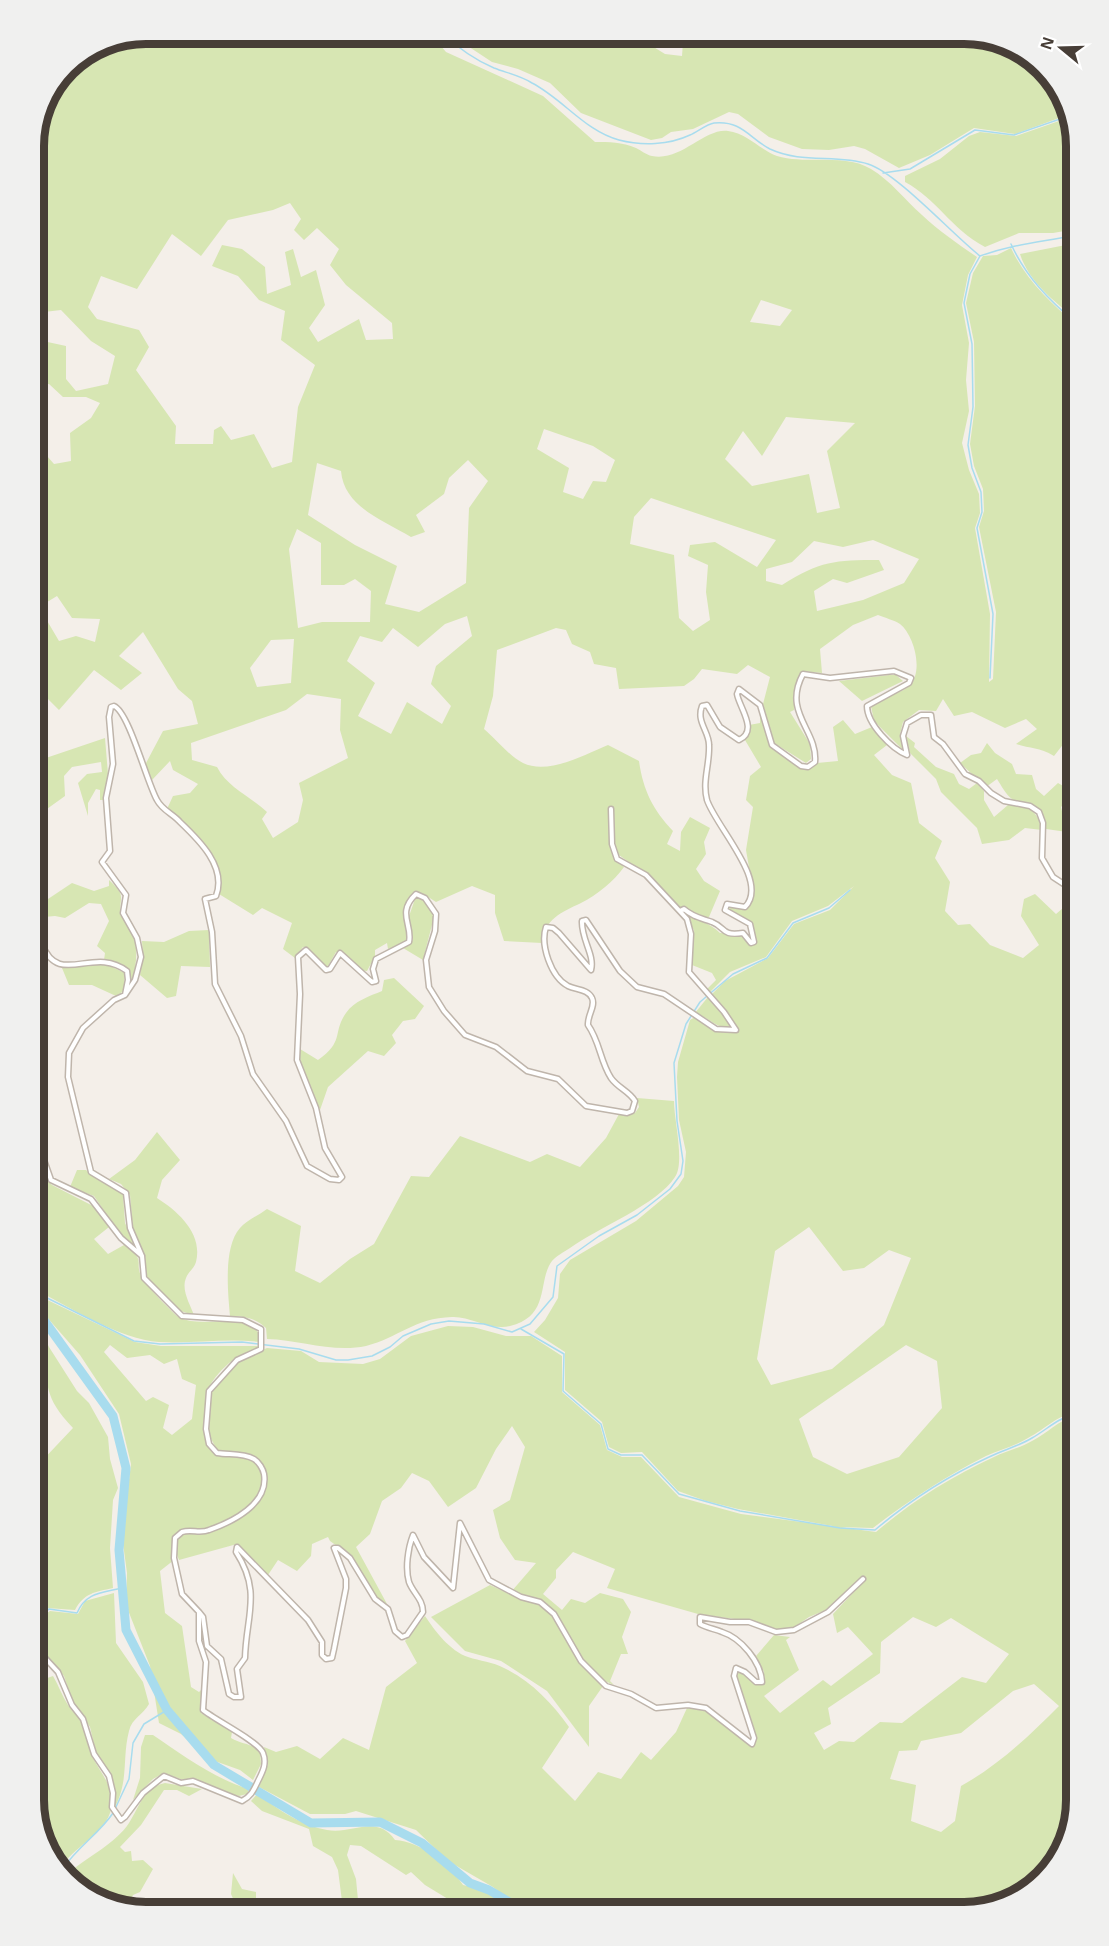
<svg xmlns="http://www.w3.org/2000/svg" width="1109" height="1946" viewBox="0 0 1109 1946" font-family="Arial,sans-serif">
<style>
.green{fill:#d7e6b3;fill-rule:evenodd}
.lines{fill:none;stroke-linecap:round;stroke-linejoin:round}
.stream{stroke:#a8dcee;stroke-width:1.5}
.river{stroke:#a8dcee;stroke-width:9}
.minor-casing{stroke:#bfb5ab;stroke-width:7}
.minor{stroke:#fff;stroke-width:4}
.rim{fill:none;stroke:#473e37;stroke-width:8}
</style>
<rect width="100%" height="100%" fill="#f4efe9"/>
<path class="green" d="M 146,33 L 430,33 L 446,52 L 543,96 L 595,142 C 609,142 622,142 636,148 C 641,150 646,155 652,156 C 681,162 704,128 728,131 C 747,133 760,150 777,156 C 807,165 844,153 871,169 C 891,181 905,200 922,215 C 939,231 958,244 977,257 L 968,275 L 962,305 L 969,343 L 966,380 L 969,411 L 962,443 L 969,470 L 979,494 L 980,513 L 975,528 L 990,614 L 989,682 L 993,679 L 996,612 L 979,527 L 984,511 L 983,489 L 974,466 L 970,444 L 975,406 L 974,342 L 966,303 L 973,273 L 983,256 L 997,255 L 1011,248 C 1026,280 1050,302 1076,325 L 1076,728 L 1054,756 C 1039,747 1031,749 1016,744 L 1037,729 L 1026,719 L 1005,728 L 972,712 L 954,716 L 943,699 L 936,711 L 919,710 L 903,722 L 900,734 L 904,751 L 874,721 L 871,706 C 882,696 896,696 908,687 C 925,673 914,635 900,624 C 894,620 885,618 878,615 L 853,625 L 820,649 L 822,673 L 802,671 L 794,692 L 794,710 L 790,712 L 810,744 L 811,759 L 806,763 L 774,743 L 763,704 L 770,677 L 748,665 L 737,674 L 702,669 L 694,679 L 684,686 L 619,689 L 616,668 L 594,664 L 590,652 L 572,644 L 566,630 L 556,628 L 497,650 L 493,696 L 484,729 C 496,739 509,756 523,763 C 548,775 584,755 608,745 L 639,761 C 643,790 653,810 673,831 L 667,844 L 680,851 L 681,832 L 690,817 L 710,828 L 704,842 L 706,854 L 696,869 L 704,881 L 720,891 L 709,917 L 699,917 L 684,907 L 679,908 L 653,879 L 616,853 L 612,807 L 609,809 C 611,831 606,851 624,867 C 614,881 597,895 581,903 C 562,912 544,919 542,943 L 504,941 L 495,913 L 495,895 L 472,886 L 436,902 L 422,893 L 414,894 L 405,908 L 407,941 L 388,949 L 387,943 L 375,950 L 375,956 L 367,971 L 359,970 L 340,952 L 336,952 L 327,968 L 307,948 L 303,947 L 295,958 L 283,949 L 292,923 L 262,908 L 253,915 L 219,894 C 227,858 194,829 167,809 L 173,796 L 190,793 L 198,784 L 173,770 L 170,761 L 152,780 L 145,765 L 163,731 L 198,724 L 192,701 L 178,689 L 143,632 L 119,656 L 142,673 L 121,690 L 94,670 L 59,710 L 44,695 L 33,724 L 33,603 L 40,594 L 33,585 L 33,440 L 54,464 L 71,461 L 70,433 L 91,418 L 100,403 L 86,397 L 63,397 L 49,384 L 33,385 L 33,343 L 43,341 L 66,346 L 66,379 L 76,391 L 108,384 L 115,356 L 91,341 L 61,310 L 44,312 L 33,301 L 33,139 L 66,66 L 103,41 ZM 290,203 L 301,219 L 294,230 L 304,240 L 317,228 L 339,249 L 330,265 L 346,285 L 392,323 L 393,339 L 366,340 L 359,319 L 318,342 L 309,328 L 325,305 L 316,270 L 301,277 L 293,249 L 285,252 L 291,285 L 267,294 L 265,267 L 242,249 L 222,245 L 212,266 L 238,276 L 259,300 L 285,311 L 281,340 L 315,365 L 298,407 L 292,462 L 272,468 L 254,434 L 231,440 L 221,426 L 214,430 L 213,444 L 175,444 L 176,426 L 136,370 L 149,347 L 139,330 L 97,319 L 88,307 L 101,276 L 137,289 L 172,234 L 201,256 L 228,220 L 273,210 ZM 761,300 L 792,310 L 780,326 L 750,322 ZM 786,417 L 855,423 L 827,451 L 840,508 L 817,513 L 809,474 L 752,486 L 725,459 L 743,431 L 762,456 ZM 544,429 L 593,446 L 615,460 L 606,482 L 593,481 L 583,499 L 563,492 L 569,468 L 537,449 ZM 468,460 L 488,481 L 469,508 L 466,583 L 419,612 L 385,604 L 397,566 L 355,545 L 308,515 L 317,463 L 341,471 C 344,507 383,520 411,537 L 425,532 L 416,515 L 444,494 L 449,478 ZM 651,498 L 776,540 L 757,567 L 715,542 L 690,545 L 688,556 L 708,565 L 706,592 L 710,620 L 693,631 L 679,618 L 674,555 L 630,544 L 634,517 ZM 297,529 L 321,543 L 321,585 L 344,585 L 355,579 L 371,591 L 370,622 L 322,622 L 298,628 L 289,549 ZM 873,540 L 919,559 L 904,583 L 863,600 L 817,611 L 814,591 L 833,579 L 847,583 L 884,570 L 879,560 C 835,560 820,561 782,585 L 766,581 L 766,569 L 792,562 L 814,541 L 843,547 ZM 57,596 L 72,618 L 100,619 L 95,642 L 76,636 L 59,641 L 39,607 ZM 467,616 L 472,636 L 436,666 L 431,684 L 451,706 L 442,724 L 407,702 L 391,734 L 358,716 L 375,683 L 347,661 L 360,636 L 382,642 L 393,628 L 418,647 L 445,624 ZM 294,639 L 291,683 L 257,687 L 250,668 L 271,640 ZM 307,694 L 341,699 L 340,730 L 348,758 L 299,783 L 303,800 L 298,822 L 273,838 L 262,819 L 267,812 C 250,796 228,788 217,767 L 192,760 L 191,743 L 286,710 Z
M 448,33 L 656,33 L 652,46 L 665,54 L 682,56 L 683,42 L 709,37 L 710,33 L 971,33 L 1026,52 L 1065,96 L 1067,109 L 1059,118 L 1015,134 L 974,128 L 930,155 L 899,168 L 865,149 L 854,146 L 829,150 L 802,149 L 769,137 L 738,114 L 729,112 L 693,129 L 671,132 L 662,138 L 651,140 L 581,113 L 550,83 L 518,69 L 492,62 Z
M 1068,113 L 1076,146 L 1076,229 L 1053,233 L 1019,233 L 985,247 C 950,228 937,199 905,182 L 905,176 L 940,159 L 969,136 L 980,132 L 1016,136 L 1062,120 Z
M 1076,243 L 1076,319 C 1054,301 1029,282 1020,254 Z
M 889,675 L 896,675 L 903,681 L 862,701 L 839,681 Z
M 760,713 L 763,713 L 768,741 L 801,768 L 809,768 L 817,763 L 838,761 L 833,727 L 843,720 L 855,734 L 872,727 L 887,745 L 874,755 L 892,775 L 911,783 L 919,823 L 942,841 L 935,858 L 950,882 L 945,911 L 958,925 L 970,924 L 990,945 L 1023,958 L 1039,945 L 1021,916 L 1024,899 L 1035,894 L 1056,914 L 1076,897 L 1076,1412 C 1054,1417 1047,1428 1028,1438 C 1015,1446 999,1450 986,1456 C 946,1476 908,1501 873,1528 L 838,1527 L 738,1509 L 706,1501 L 678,1491 L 642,1452 L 621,1453 L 609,1447 L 602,1422 L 565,1390 L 565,1352 L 534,1332 L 545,1320 L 558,1298 L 560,1274 L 570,1260 L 636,1221 L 678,1186 L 684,1177 L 686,1152 L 679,1120 L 677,1077 L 678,1062 L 690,1020 L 695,1017 C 708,1025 722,1037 738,1030 L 727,1011 L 712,994 L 725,981 L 768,958 L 794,924 L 830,910 L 854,886 L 828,906 L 792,921 L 766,957 L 730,972 L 709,993 L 706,990 L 716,980 L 712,973 L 692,965 L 694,930 L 683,912 L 685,911 C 696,921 709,922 720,933 L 743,934 L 751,944 L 756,941 C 755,922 742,917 727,910 L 726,907 L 741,909 L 747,906 L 753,890 L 746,850 L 753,807 L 746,800 L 750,776 L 761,767 L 745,740 L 749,725 L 760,723 ZM 809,1227 L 843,1271 L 864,1268 L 889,1250 L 911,1258 L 884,1325 L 832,1369 L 771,1385 L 757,1359 L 775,1251 ZM 906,1345 L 937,1361 L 942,1408 L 899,1457 L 847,1474 L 813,1457 L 799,1419 Z
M 906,736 L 915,743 L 914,747 L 936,767 L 954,774 L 959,784 L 969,789 L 977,783 L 984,791 L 984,800 L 994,817 L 1008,805 C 1028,806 1037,809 1042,830 L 1025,828 L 1009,840 L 982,844 L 977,828 L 941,792 L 936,779 L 910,753 Z
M 105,738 L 108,774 L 103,800 L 100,800 L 100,790 L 96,789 L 88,803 L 88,816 L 78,783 L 87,774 L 102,772 L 101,762 L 72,767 L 64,776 L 65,796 L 33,819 L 33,765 L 37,761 Z
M 987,743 L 995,753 L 1012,764 L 1016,774 L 1032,775 L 1036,789 L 1044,796 L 1058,783 L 1075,793 L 1061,807 L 1067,832 L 1046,829 C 1042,799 1031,810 1012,799 C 1006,795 1001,785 997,779 L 986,787 L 960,763 L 971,755 L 981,753 Z
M 109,880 C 126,896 120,894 120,915 C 139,934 139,956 132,981 C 127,966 120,962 104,960 L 105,953 L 97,946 L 109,921 L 101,904 L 89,903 L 65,918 L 55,916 L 33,918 L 33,900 L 39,905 L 72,883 L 94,891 L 109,886 Z
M 419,898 L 428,904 L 434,917 L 423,960 L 403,948 L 413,940 L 408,919 L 415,899 Z
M 209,930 L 210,967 L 181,966 L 176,996 L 167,998 L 140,975 L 143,956 L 142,941 L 164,942 L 189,931 Z
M 89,963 L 110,966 L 125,973 L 124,991 L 116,996 L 92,985 L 69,985 L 62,968 Z
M 394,978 L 424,1006 L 415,1019 L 403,1021 L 392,1035 L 396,1043 L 384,1056 L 368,1051 L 328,1087 L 320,1110 L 300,1060 L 300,1049 L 318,1060 C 345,1041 332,1033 346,1013 C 354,1001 370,996 382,991 L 384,980 Z
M 708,997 L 734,1029 C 716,1029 710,1018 695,1013 Z
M 637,1098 L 674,1101 C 674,1120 685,1163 675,1177 C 658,1204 598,1228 570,1248 C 564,1252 556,1256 552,1261 C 537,1281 551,1316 510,1326 C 491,1331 470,1316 452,1317 C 414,1318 398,1338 366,1346 C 333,1353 300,1340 267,1339 L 266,1328 C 255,1318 244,1316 230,1316 C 228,1293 223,1247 240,1228 C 246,1221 259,1215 267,1209 L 301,1226 L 295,1271 L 320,1283 L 350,1259 L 374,1244 L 411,1176 L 429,1177 L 460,1136 L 530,1162 L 547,1154 L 580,1167 L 606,1138 L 619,1114 L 635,1113 L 639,1107 Z
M 157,1132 L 180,1160 L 162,1180 L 157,1198 C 179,1212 203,1234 196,1262 C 194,1269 188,1272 186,1278 C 181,1290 190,1304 194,1315 L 177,1310 L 146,1277 L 144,1254 L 133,1230 L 130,1195 L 121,1184 L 109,1179 L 135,1160 Z
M 33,1137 L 45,1178 L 52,1185 L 95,1207 L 109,1227 L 94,1239 L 108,1254 L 124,1245 C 148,1262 133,1260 142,1278 C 145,1284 174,1315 180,1318 C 206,1329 237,1310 259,1333 L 260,1342 C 226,1338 192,1344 159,1342 C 121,1340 67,1306 33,1288 Z
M 77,1170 L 86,1170 L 100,1181 L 118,1188 L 123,1194 L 125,1223 L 138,1250 L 121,1236 L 94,1196 L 70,1187 Z
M 41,1297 L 135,1342 L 161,1346 L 260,1346 C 255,1353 247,1352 240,1356 C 227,1362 208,1382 206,1397 C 204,1407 204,1437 208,1446 C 217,1464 245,1449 257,1465 C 279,1495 226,1528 201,1531 C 197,1532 192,1530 188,1529 L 173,1540 L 171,1552 L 174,1560 L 160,1571 L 165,1613 L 182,1626 L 191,1687 L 199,1692 L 202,1689 L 201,1713 L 232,1732 L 231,1738 C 241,1744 250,1743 260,1751 L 261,1764 L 253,1780 L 240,1770 L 212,1760 L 181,1734 L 159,1723 L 150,1666 L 126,1605 L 127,1573 L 122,1536 L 131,1464 L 119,1414 L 80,1355 L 45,1315 ZM 110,1345 L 127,1358 L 150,1355 L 164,1364 L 177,1359 L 182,1379 L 196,1385 L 192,1419 L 172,1435 L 163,1428 L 169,1405 L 153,1397 L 146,1401 L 104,1352 Z
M 33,1315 L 49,1347 L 77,1391 L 89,1403 L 108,1437 L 110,1459 L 118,1488 L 113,1500 L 110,1548 L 113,1588 C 95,1592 84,1593 75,1610 L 47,1608 L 41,1614 L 33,1614 L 33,1491 L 41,1484 L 39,1464 L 73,1428 C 42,1395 50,1387 41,1347 C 38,1333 33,1333 33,1315 Z
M 448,1326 L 473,1327 L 506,1336 L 531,1336 L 562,1356 L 562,1392 L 600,1425 L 607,1450 L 622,1457 L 641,1457 L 679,1497 L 741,1514 L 876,1532 C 911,1502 952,1476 994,1457 C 1006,1451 1020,1448 1032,1441 C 1048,1433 1058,1420 1076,1416 L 1076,1801 L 1057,1863 L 1013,1902 L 963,1913 L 526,1913 L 493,1887 L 448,1861 L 416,1830 L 356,1811 L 345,1814 L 310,1814 L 259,1787 L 268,1764 L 264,1747 L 276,1752 L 297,1746 L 320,1759 L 343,1738 L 369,1750 L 386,1687 L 417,1663 L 405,1641 L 425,1616 C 435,1631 450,1651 468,1657 C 480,1661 493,1662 504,1668 C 531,1681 552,1703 569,1727 L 542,1768 L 575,1801 L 598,1772 L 621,1779 L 641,1752 L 651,1760 L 676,1732 L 687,1708 L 705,1710 L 752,1746 L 756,1737 L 735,1675 L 737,1671 L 744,1673 L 756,1684 L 764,1683 L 764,1672 L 756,1656 L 774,1635 L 790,1637 L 786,1640 L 799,1670 L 764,1696 L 780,1713 L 823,1680 L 831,1686 L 873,1654 L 848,1627 L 837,1633 L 833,1614 L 866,1579 L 863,1576 L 826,1610 L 809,1617 L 793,1628 L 775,1631 L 749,1621 L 698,1614 L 607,1588 L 615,1569 L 573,1552 L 556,1570 L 556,1578 L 543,1594 L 562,1610 L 571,1599 L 585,1603 L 600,1593 L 623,1599 L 631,1612 L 622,1637 L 628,1654 L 621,1654 L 610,1681 L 614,1685 C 571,1668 568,1612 539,1599 C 530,1595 520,1595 511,1592 L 536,1563 L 515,1560 L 500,1538 L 493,1510 L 510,1500 L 525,1447 L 512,1426 L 496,1449 L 476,1488 L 448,1507 L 429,1481 L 412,1473 L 401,1488 L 382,1501 L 370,1534 L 356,1547 L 387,1604 L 376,1597 L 352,1557 L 330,1541 L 328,1537 L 312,1544 L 311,1556 L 297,1571 L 278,1560 L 268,1575 L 237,1544 L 179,1560 L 175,1549 C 176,1542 177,1536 184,1533 C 190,1531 196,1535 202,1534 C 222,1531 271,1503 266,1479 C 264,1472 258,1464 254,1458 L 217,1450 L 208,1433 L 209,1398 L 212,1390 L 241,1359 L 267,1348 L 301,1351 L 319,1362 L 363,1364 L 380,1359 L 411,1336 ZM 913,1617 L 936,1627 L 951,1618 L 1009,1654 L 986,1683 L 962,1677 L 902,1723 L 880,1722 L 854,1742 L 839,1741 L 824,1750 L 814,1733 L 831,1724 L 828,1708 L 880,1673 L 881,1642 ZM 1034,1684 L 1059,1706 C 1028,1737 999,1765 961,1786 L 955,1821 L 941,1832 L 911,1821 L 916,1785 L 890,1779 L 899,1751 L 917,1750 L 921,1741 L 961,1733 L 1013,1691 Z
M 490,1585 L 523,1600 L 539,1604 L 552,1615 L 579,1663 L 603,1686 L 589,1706 L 589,1747 L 547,1691 L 501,1661 L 465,1651 L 431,1617 Z
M 114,1593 L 116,1643 L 143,1682 L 149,1704 C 143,1715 132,1718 129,1731 C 122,1758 129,1780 115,1807 L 111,1774 L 96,1753 L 90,1727 L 72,1700 L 64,1676 L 33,1640 L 33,1618 L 43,1616 L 50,1611 L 78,1614 L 85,1601 Z
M 53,1676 C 59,1686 62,1696 68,1705 C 73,1713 80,1717 84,1727 C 88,1737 88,1749 93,1758 C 102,1775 118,1792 110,1813 C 102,1836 73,1847 61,1868 L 44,1850 L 33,1800 L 33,1683 Z
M 145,1735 L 153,1735 C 182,1755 215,1779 249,1789 L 247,1794 L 239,1796 L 224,1792 L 194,1778 L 186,1781 L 164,1773 L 153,1779 L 133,1800 L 140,1778 L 141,1747 Z
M 165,1783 L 202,1789 L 189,1796 L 177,1790 L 164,1790 L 141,1825 L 120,1847 L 125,1852 L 131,1851 L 132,1861 L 143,1860 L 153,1869 L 140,1892 L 133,1895 L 126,1909 L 83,1894 L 70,1879 L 71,1871 C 89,1856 116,1843 129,1823 C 140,1806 143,1788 165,1783 Z
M 258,1793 C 275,1809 304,1826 327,1830 C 352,1835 376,1813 395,1840 C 421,1842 449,1863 463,1885 L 489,1891 L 518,1913 L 471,1913 L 425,1885 L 411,1872 L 406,1875 L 361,1846 L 350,1845 L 347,1855 L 356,1879 L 358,1900 L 349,1913 L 341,1913 L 343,1909 L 338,1870 L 332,1857 L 313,1846 L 309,1829 L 262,1811 L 251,1801 Z
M 233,1873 L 242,1889 L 256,1892 L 256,1901 L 269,1908 L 268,1913 L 195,1913 L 195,1903 L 211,1900 L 218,1908 L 229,1912 L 235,1903 L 231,1894 Z"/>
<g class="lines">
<path class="stream" d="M 442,33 C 457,47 475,60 494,68 C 507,73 521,76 532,83 C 563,99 585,131 619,140 C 642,146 669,145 690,135 C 697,132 707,124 714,123 C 742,120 750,139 770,149 C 802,164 836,154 868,164 C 897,173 952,234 980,256 C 1013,244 1042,242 1076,235
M 883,173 L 910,169 L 975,130 L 1014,135 L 1060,119 L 1068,111
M 1011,244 C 1026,277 1049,300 1076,323
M 980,256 L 970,274 L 964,303 L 972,344 L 973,407 L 968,445 L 972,468 L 981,492 L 982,512 L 977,528 L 993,614 L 990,678
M 33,1291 L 134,1341 L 160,1344 L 242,1342 L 299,1349 L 336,1360 L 348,1360 L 372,1356 L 390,1347 L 403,1336 L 431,1324 L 449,1321 L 484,1324 L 512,1332 L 530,1324 L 553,1297 L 557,1266 L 599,1236 L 637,1215 L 670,1189 L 681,1174 L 683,1161 L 677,1121 L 674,1063 L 686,1024 L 700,1002 L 733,974 L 767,958 L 793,923 L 829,908 L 850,890
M 521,1329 L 564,1354 L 563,1391 L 601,1424 L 608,1449 L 621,1455 L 642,1455 L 679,1494 L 740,1511 L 840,1528 L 875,1530 C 909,1501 948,1476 989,1457 C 1003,1450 1019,1446 1032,1438 C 1048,1429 1057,1418 1076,1414
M 33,1616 L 42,1615 L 49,1609 L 77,1613 C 86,1592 102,1593 122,1588
M 115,1809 L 129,1779 L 133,1743 L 144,1724 L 167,1710
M 62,1870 C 76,1848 99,1834 113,1813"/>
<path class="river" d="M 33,1305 L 113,1416 L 126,1468 L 119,1550 L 126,1630 L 167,1710 L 214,1765 L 311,1823 L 380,1822 L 422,1843 L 470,1883 L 489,1890 L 516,1906 L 522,1913"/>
<g class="minor-casing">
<path id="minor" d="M 1076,879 L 1069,851 L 1070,811 L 1073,810 L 1076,813
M 680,911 L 684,909 C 693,917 701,918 712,922 C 727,928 720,936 743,933 L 751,943 L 754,942 L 750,924 L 725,910 L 727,904 L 745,907 C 770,882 716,827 707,800 C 702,781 710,764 709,745 C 709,731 696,722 702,706 L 707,705 L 720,727 L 739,740 C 759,731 739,707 737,694 L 739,689 L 760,705 L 772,745 L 801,766 L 808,767 L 815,762 C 818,730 782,713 803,674 L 830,678 L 894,671 L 911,678 L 909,683 L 867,706 C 867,724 892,749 907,755 L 903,736 L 907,723 L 921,715 L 931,715 L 934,737 L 943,744 L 965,774 L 979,781 L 991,793 L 1004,801 L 1030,806 L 1039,812 L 1043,823 L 1042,858 L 1053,877 L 1076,892
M 125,995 L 135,980 L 141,957 L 137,938 L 123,913 L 126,895 L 102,862 L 110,851 L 106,798 L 113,764 L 109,717 L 111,707 L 114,706 C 129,712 147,783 157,800 C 162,810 173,814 180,822 C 199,840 227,867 216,896 L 205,899 L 212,932 L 215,984 L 241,1036 L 253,1074 L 286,1121 L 307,1166 L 330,1179 L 339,1180 L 342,1177 L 325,1148 L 316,1108 L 297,1060 L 300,994 L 298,957 L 306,950 L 326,970 L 330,969 L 340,953 L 372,982 L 376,981 L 373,969 L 376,959 L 409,942 C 413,925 396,913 416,894 L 425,898 L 436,914 L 435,931 L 426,960 L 429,987 L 444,1011 L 465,1035 L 496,1047 L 527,1071 L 558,1079 L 586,1106 L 627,1113 L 632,1111 L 635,1101 C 629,1091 618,1088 611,1078 C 600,1061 600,1042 588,1025 C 587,1016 596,1006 592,998 C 588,989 576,990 568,986 C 551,977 540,945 546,927 L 553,928 L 559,933 L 591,970 C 595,955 581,939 582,921 L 586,920 L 620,971 L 637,987 L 664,994 L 716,1029 L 736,1030 L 724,1012 L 689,972 L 691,934 L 687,919 L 646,875 L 617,859 L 612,844 L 611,809
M 33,1129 L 51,1180 L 91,1199 L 121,1238 L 142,1256
M 199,1612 L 203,1617 L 207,1646 L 221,1659 L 229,1694 L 234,1697 L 241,1697 L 237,1669 L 245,1658 C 246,1616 262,1592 236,1552 L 237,1547 L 308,1620 L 322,1642 L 322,1655 L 326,1659 L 332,1658 L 334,1649 L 346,1588 L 346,1579 L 334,1548 L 338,1548 L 350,1558 L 375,1599 L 388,1609 L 395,1631 L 402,1637 L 407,1635 L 423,1612 C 423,1599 413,1593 409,1582 C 405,1568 408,1548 413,1535 L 424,1557 L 453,1588 L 460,1523 L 489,1580 L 521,1597 L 540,1602 L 554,1614 L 581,1661 L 606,1686 L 631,1694 L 656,1708 L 688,1705 L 706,1708 L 752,1744 L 754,1738 L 734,1676 L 736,1668 L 745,1672 L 756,1682 L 762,1682 C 761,1662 741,1638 722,1632 C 715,1629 707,1628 700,1624 L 700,1617 L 730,1622 L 749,1622 L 776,1632 L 794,1630 L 828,1612 L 863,1579
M 33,1645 L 58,1672 L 72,1705 L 83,1719 L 94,1754 L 109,1776 L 113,1793 L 112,1807 L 121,1820 L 125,1817 L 143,1793 L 164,1776 L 181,1783 L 193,1781 L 242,1801 C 252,1796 254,1789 259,1779 C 263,1771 267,1763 263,1753 C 258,1741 215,1720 203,1710 L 206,1662 L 199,1641 L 199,1612 L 182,1594 L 174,1558 L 175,1538 L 182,1532 C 192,1529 200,1534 209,1530 C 232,1522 269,1504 264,1474 C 263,1469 259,1462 254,1459 C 243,1453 229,1455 217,1453 L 209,1444 L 206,1429 L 209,1391 L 237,1360 L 261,1349 L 261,1329 L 243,1320 L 182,1316 L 144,1278 L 142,1256 L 130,1228 L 126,1193 L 91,1172 L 68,1077 L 69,1053 L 83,1028 L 114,1000 L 125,995 L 128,980 L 127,971 C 93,945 59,988 42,944"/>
</g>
<use href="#minor" class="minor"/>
</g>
<path d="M0 0H1109V1946H0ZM146 44H964A102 102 0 0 1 1066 146V1800A102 102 0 0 1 964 1902H146A102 102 0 0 1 44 1800V146A102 102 0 0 1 146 44Z" fill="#f0f0ef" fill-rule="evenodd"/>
<path class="rim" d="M146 44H964A102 102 0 0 1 1066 146V1800A102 102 0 0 1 964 1902H146A102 102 0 0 1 44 1800V146A102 102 0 0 1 146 44Z"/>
<g transform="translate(1061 48) rotate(289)" stroke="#ffffff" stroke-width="4.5" paint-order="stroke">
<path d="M0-4.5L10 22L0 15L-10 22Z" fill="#473e37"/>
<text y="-9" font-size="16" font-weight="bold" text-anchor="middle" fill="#473e37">N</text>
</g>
</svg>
